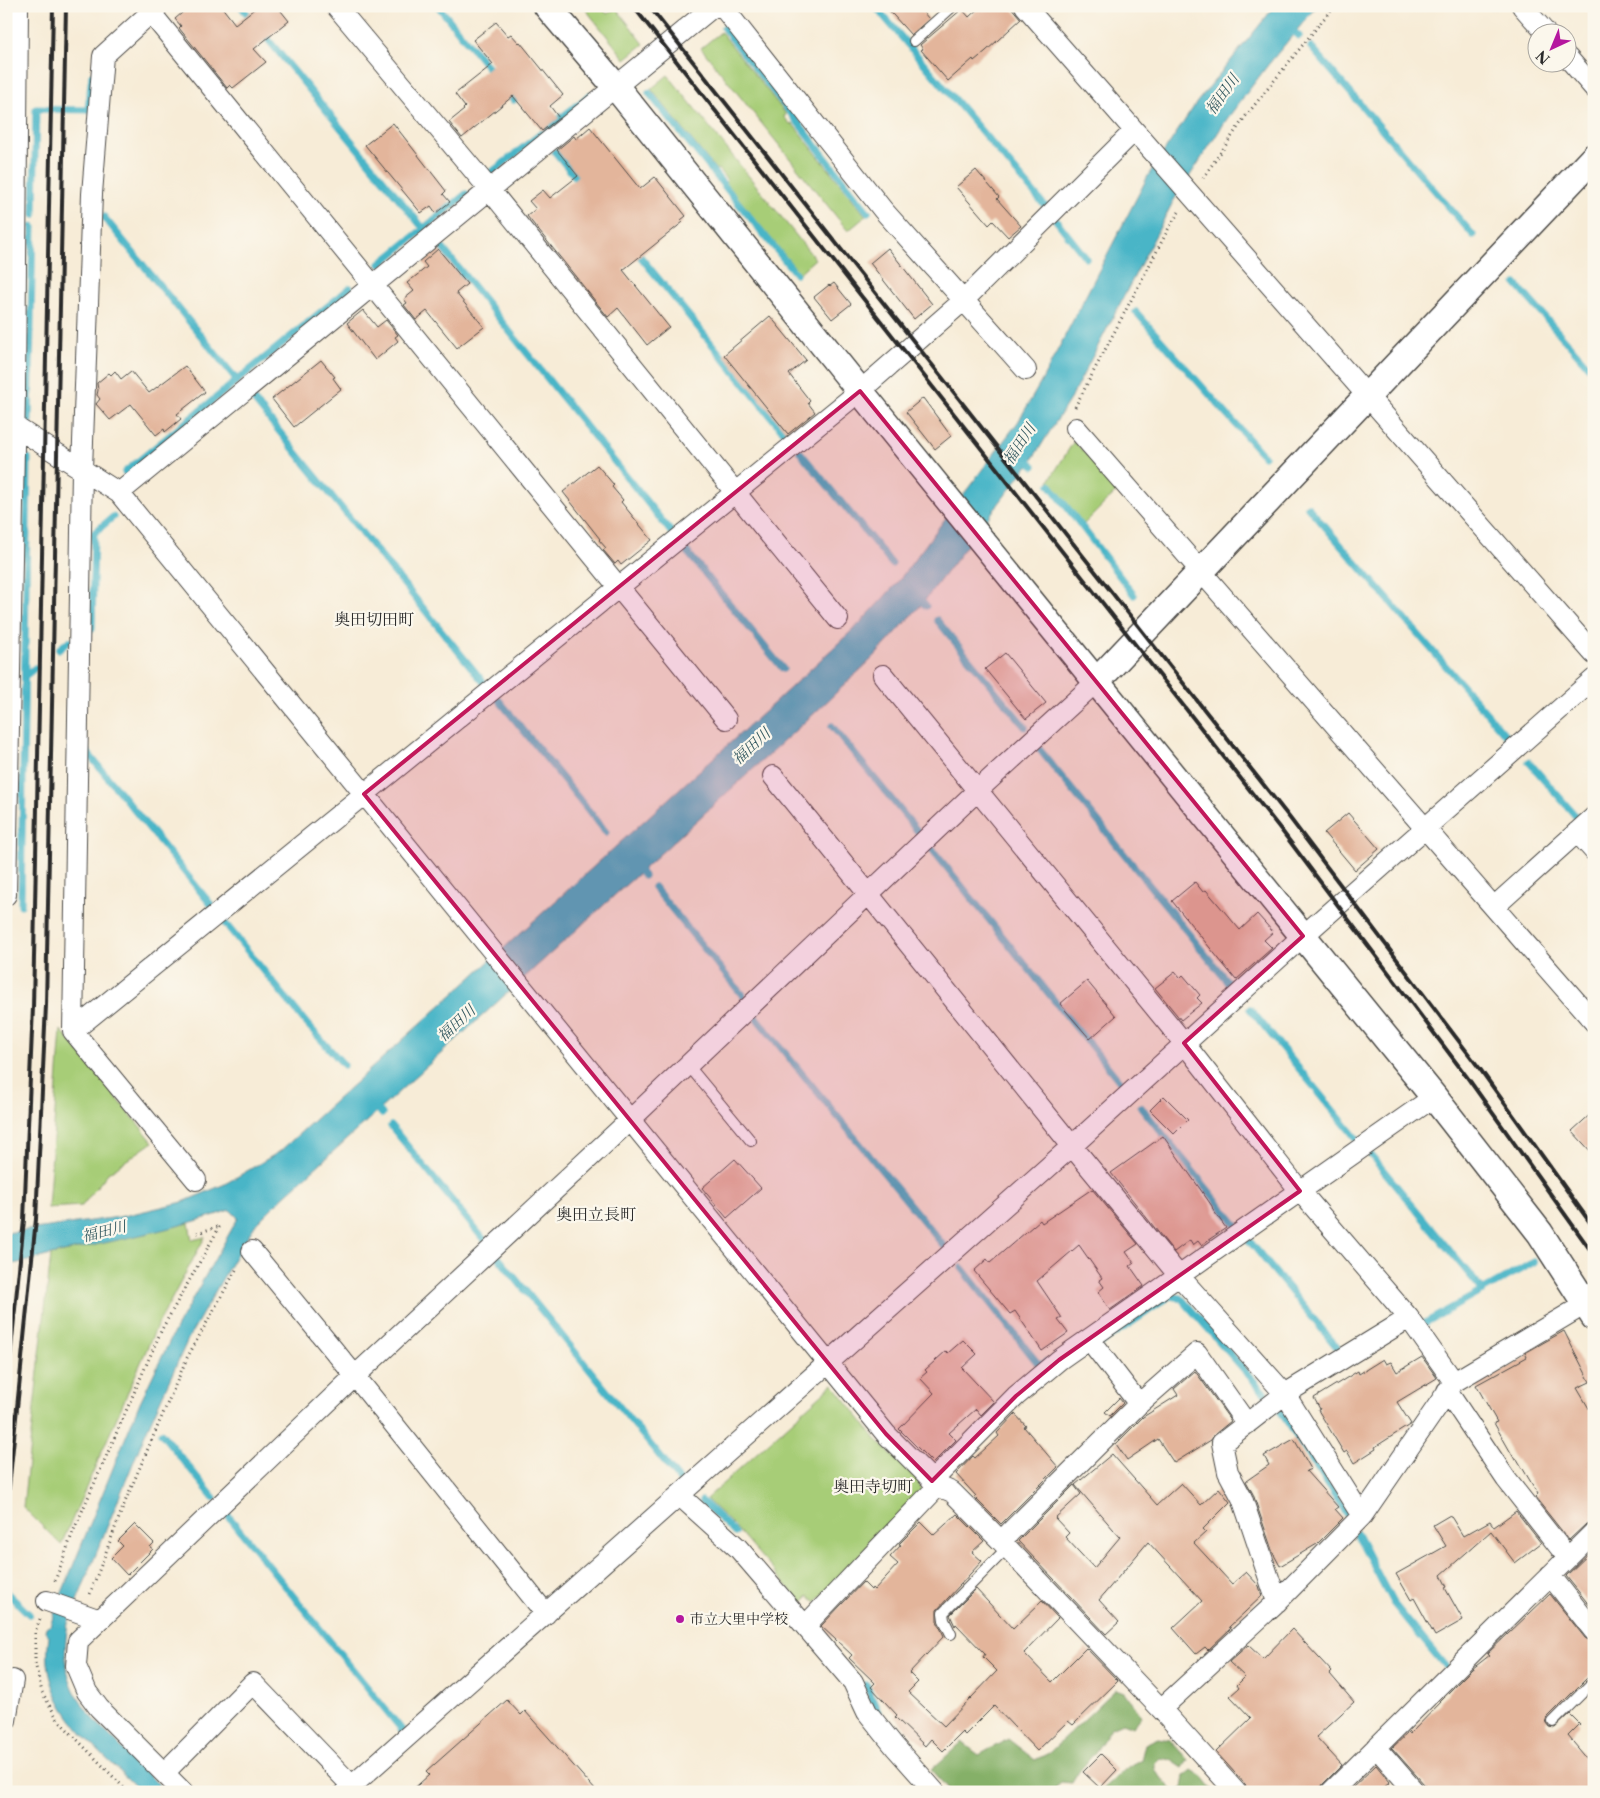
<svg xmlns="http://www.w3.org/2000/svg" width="1600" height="1798" viewBox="0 0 1600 1798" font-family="'Libre Caslon Text','Noto Serif JP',serif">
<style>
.green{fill:#a7cd77;stroke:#697c51}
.forest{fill:#85b068;stroke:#586e4a}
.water{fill:#4ab5c7;stroke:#3a7079}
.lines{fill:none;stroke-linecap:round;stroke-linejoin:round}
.stream{stroke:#4ab5c7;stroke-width:7}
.building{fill:#e3b59b}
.service-casing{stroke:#4a4845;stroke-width:12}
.minor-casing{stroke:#4a4845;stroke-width:22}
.tertiary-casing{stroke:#4a4845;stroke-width:29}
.path{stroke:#4a4845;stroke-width:3;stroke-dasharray:1 4;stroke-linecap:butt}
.service{stroke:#fff;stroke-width:10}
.minor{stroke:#fff;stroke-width:20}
.tertiary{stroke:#fff;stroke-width:26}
.rail{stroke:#2b2b2b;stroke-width:4}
.marked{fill:#c2185b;fill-opacity:0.2;stroke:#c2185b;stroke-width:4;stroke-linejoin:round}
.poi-dot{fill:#b5179e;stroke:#fbf7ec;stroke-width:2}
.labels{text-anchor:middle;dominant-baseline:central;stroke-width:4.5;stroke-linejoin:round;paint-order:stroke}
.poi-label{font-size:14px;fill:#2b2b2b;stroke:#fbf7ec;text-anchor:start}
.water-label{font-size:15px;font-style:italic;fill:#365b62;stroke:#fbf7ec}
.quarter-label{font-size:16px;fill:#2b2b2b;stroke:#fbf7ec}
</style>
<rect width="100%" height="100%" fill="#fbf7ec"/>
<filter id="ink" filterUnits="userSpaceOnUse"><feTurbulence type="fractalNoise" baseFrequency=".02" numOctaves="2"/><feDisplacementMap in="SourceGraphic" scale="10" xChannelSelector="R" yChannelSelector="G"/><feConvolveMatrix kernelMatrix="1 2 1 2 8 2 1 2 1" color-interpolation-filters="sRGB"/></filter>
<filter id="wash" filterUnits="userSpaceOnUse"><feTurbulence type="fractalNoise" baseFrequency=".0096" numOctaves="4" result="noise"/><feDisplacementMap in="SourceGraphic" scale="20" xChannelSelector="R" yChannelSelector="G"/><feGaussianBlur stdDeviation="1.12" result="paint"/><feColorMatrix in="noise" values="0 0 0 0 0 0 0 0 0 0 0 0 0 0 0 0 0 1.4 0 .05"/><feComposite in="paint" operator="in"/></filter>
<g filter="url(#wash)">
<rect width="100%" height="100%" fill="#f7ecd7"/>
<path class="green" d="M 583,6 L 601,6 L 607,14 L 616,8 L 644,44 L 625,59 Z
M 721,32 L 786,114 L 784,117 L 790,124 L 792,123 L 866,216 L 848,231 L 701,48 Z
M 668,75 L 815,259 L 799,273 L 725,182 L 727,180 L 718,169 L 716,170 L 651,89 Z
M 1074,441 L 1119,489 L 1083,525 L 1049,481 Z
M 61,1030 L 153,1142 L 108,1173 L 82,1206 L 48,1208 Z
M 189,1223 L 192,1240 L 205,1237 L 156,1328 L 61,1545 L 23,1507 L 51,1255 Z
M 833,1384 L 876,1439 L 918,1480 L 922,1492 L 816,1602 L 809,1596 L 802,1603 L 735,1527 L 706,1499 Z"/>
<path class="forest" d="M 1116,1689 L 1124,1692 L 1142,1716 L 1133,1727 L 1122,1723 L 1111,1728 L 1096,1751 L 1078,1773 L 1072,1783 L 1061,1782 L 1051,1792 L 951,1792 L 931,1770 L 962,1742 L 979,1755 L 1008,1739 L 1035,1760 L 1049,1753 Z
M 1158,1738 L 1170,1740 L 1188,1760 L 1183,1768 L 1171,1760 L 1160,1758 L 1155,1763 L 1155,1769 L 1163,1780 L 1175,1792 L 1095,1792 L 1102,1790 L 1128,1767 L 1141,1760 L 1145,1744 Z
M 1192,1770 L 1203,1777 L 1215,1792 L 1176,1792 L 1183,1788 L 1185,1776 Z"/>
<path class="water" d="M 1275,6 L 1317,6 L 1268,65 L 1227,119 L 1174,200 L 1072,396 L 1032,460 L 923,603 L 874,657 L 818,710 L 279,1201 L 256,1224 L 242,1245 L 189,1337 L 145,1434 L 68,1623 C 58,1681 78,1704 116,1742 C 133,1759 149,1775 166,1792 L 141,1792 C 105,1755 53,1718 48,1663 C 47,1654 48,1644 49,1636 L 45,1631 L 46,1627 L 50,1626 L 59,1600 L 140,1402 L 176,1328 L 238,1218 L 230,1210 C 179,1228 126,1238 73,1250 C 51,1254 29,1262 6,1265 L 6,1233 L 119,1217 L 183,1202 L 225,1184 L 279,1152 L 775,702 L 860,623 L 896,584 L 1018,422 L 1041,382 L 1149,174 L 1197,102 Z"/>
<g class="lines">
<path class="stream" d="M 241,6 L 252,20
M 438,6 L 493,74
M 875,6 L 1045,206
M 1288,26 L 1299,36
M 724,28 L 868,212
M 262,32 L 423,228
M 1311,47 L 1473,235
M 506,90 L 514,100
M 649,93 L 796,274
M 555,152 L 582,185
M 492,172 L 590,95
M 34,215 L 36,109 L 88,110 L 92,75
M 104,217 L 237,380
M 1056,220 L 1086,258
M 440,245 L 671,532
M 635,250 L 787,436
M 380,264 L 466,194
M 1516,284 L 1594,373
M 1136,312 L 1264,456
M 252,398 L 485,684
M 29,422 L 33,226
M 800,452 L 892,564
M 1024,455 L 1034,466
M 125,472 L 350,288
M 1050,485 L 1134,595
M 1308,507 L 1509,739
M 684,548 L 783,669
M 918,597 L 926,606
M 937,620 L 1025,727
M 92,629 L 94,533 L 113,517
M 59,649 L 69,641
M 25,676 L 35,668
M 498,699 L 606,832
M 832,726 L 919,833
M 1040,750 L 1231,986
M 87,752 L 213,907
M 1529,762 L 1580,821
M 931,848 L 1121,1083
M 634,865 L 644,876
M 654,887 L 743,996
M 21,905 L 28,458
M 224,922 L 307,1024 L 344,1065
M 1250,1009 L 1360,1143
M 754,1015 L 944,1246
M 373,1103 L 382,1114
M 1141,1107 L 1238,1227
M 391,1126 L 485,1241
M 1370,1154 L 1483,1291
M 1247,1238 L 1340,1351
M 498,1257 L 680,1481
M 962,1268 L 1040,1366 L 1045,1362
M 1423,1324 L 1534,1262
M 1100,1344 L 1170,1296 L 1181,1298 L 1268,1397
M 1279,1409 L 1351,1520
M 161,1433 L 214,1498
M 702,1501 L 735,1533
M 226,1513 L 402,1730
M 1357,1534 L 1393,1603 L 1446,1667
M 6,1592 L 29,1614
M 866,1685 L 879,1714"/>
</g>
<g id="blocks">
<path class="building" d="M 190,6 L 221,6 L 235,24 L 258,6 L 277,6 L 289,21 L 254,49 L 266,62 L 233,88 L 230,85 L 227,88 L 179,28 L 181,26 L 175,19 Z
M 885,6 L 918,6 L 929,19 L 911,35 Z
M 981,6 L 1010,6 L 1021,19 L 986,51 L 974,61 L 973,59 L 948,81 L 921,50 L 923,49 L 920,45 L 962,9 L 969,17 Z
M 496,22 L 508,36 L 511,34 L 519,43 L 520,42 L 563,95 L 550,106 L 559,118 L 542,131 L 513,96 L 462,138 L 449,122 L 464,110 L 463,109 L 465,107 L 455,94 L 493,64 L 473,40 Z
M 393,123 L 446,191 L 443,194 L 450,202 L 436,213 L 431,206 L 421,213 L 365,145 Z
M 590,127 L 640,189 L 655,177 L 686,216 L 681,220 L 683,222 L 623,270 L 669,327 L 647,345 L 618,308 L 608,317 L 527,216 L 536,209 L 529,201 L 543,190 L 550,198 L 578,176 L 557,150 L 574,136 L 576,139 Z
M 976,170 L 999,197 L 997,199 L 1021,226 L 1008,237 L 993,221 L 989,225 L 956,187 Z
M 888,248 L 932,304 L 914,319 L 870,263 Z
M 438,249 L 467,284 L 456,293 L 484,327 L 457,348 L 427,311 L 416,320 L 404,305 L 407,303 L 404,299 L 414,291 L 407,283 L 427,267 L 423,262 Z
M 834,283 L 851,304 L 832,319 L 814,297 L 829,285 L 830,286 Z
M 363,310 L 377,327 L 386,320 L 398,335 L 395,337 L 398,341 L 375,360 L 347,323 Z
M 770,316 L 806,360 L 789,374 L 810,401 L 808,403 L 815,412 L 788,434 L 724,355 Z
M 321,360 L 335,377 L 333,378 L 341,389 L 294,427 L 272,399 Z
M 185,366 L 205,392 L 177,414 L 181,419 L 165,432 L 164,429 L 156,435 L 131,404 L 110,420 L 96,404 L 100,399 L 97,395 L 98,390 L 97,383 L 109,373 L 111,375 L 115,371 L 121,379 L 131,371 L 149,393 Z
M 923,398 L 951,436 L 935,449 L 906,412 Z
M 597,465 L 614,485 L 612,487 L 623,500 L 621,502 L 652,540 L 621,565 L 618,561 L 615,564 L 603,550 L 606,548 L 599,540 L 600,539 L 563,492 Z
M 1005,653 L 1046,703 L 1026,719 L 985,669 Z
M 1348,813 L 1379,849 L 1355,870 L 1324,833 Z
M 1195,882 L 1203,892 L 1206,890 L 1240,930 L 1257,914 L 1273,932 L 1264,940 L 1272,948 L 1236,980 L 1172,901 Z
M 1175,972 L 1180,978 L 1183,975 L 1200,995 L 1197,998 L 1202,1003 L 1181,1020 L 1155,988 Z
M 1087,981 L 1116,1016 L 1090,1039 L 1060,1004 Z
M 1164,1096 L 1188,1120 L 1174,1134 L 1150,1110 Z
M 1594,1111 L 1594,1155 L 1572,1131 Z
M 1163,1136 L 1212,1206 L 1213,1210 L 1226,1228 L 1201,1245 L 1198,1241 L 1193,1245 L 1190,1240 L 1174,1252 L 1111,1173 Z
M 735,1159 L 761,1188 L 727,1218 L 702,1188 Z
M 1092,1189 L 1138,1244 L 1126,1252 L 1134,1263 L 1130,1266 L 1144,1286 L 1110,1310 L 1098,1292 L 1104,1287 L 1099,1280 L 1102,1278 L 1079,1245 L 1037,1281 L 1062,1318 L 1058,1320 L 1068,1333 L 1042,1351 L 1015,1311 L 1010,1314 L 974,1271 L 987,1259 L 990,1263 L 1040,1220 L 1042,1223 Z
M 1564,1331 L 1590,1382 L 1577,1388 L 1594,1417 L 1594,1520 L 1586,1524 L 1569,1540 L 1535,1497 L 1538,1494 L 1517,1459 L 1515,1460 L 1502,1437 L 1494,1423 L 1497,1422 L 1476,1385 L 1527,1357 L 1525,1353 Z
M 963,1340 L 977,1354 L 962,1368 L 994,1402 L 981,1415 L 976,1409 L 949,1433 L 956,1440 L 933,1463 L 899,1429 L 934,1393 L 920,1378 L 927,1372 L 925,1370 L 946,1351 L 948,1353 Z
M 1422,1357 L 1437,1378 L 1397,1402 L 1411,1424 L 1375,1447 L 1376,1449 L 1354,1463 L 1347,1451 L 1344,1453 L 1318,1410 L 1320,1409 L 1314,1398 L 1358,1371 L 1359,1374 L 1383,1359 L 1386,1364 L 1391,1362 L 1397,1372 Z
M 1195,1371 L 1231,1421 L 1215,1434 L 1211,1440 L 1174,1463 L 1158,1439 L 1127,1460 L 1116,1444 L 1143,1417 L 1178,1395 L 1174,1389 Z
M 1119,1398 L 1123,1403 L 1110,1416 L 1105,1412 Z
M 1015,1414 L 1026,1426 L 1024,1427 L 1058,1467 L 1001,1524 L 974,1497 L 976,1496 L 956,1474 L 973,1456 L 975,1458 L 999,1436 L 997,1433 Z
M 1294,1439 L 1311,1469 L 1306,1471 L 1338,1507 L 1335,1509 L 1343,1518 L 1317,1544 L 1280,1566 L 1273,1553 L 1253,1494 L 1246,1481 L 1269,1465 L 1264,1456 Z
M 1112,1454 L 1157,1505 L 1181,1483 L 1201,1505 L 1219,1488 L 1230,1502 L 1203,1529 L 1206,1532 L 1194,1543 L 1232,1584 L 1246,1572 L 1259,1586 L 1262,1596 L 1229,1627 L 1231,1628 L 1208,1650 L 1205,1647 L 1196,1654 L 1173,1628 L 1202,1601 L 1148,1542 L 1099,1600 L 1119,1622 L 1106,1634 L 1018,1541 L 1074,1485 L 1081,1494 L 1055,1518 L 1069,1533 L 1065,1537 L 1094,1568 L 1120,1537 L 1075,1485 Z
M 1516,1511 L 1541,1543 L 1515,1563 L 1491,1531 L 1441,1575 L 1447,1587 L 1445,1588 L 1463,1620 L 1435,1636 L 1414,1598 L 1411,1600 L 1396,1574 L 1446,1546 L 1433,1525 L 1450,1515 L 1463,1536 L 1490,1521 L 1494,1527 Z
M 957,1514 L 984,1541 L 972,1552 L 982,1561 L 937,1610 L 937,1621 L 944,1636 L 909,1673 L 918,1682 L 908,1692 L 944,1726 L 997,1671 L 983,1657 L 985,1654 L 956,1624 L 955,1626 L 950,1615 L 976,1589 L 1013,1629 L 1042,1601 L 1058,1618 L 1024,1653 L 1052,1682 L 1086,1648 L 1118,1681 L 1073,1725 L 1068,1721 L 1037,1751 L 994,1706 L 965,1735 L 962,1732 L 943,1751 L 931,1739 L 925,1746 L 895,1717 L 897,1715 L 871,1687 L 875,1683 L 849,1658 L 852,1655 L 821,1626 L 863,1582 L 871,1590 L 872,1588 L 874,1590 L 898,1564 L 890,1557 L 901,1545 L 899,1544 L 921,1522 L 934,1535 Z
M 135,1524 L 154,1543 L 150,1547 L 153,1549 L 127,1575 L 111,1558 L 123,1546 L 118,1541 Z
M 1594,1549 L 1594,1611 L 1566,1576 Z
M 1550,1594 L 1585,1638 L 1594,1643 L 1594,1671 L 1548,1717 L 1546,1723 L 1549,1727 L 1555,1728 L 1570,1714 L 1580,1724 L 1568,1736 L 1594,1767 L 1594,1785 L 1586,1792 L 1427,1792 L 1424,1784 L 1392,1748 L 1409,1732 L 1410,1734 L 1441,1702 L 1440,1701 L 1472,1669 L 1490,1655 L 1488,1653 Z
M 1292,1629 L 1332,1672 L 1330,1674 L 1354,1702 L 1316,1737 L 1342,1765 L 1323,1784 L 1319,1792 L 1248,1792 L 1245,1784 L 1216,1752 L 1251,1718 L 1230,1696 L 1239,1688 L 1237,1685 L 1245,1677 L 1229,1662 L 1248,1645 L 1263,1659 Z
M 507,1700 L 521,1715 L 525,1711 L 597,1792 L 410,1792 L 429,1775 L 426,1772 Z
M 1101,1754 L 1117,1770 L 1100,1788 L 1083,1772 Z
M 1376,1765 L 1390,1782 L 1379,1792 L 1348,1792 Z"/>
</g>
</g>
<g filter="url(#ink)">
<use href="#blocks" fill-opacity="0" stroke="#4a4845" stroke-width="1"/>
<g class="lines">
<g class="service-casing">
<path id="service" d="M 914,41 L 953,6
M 688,1065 L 751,1141
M 951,1634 L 944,1620 L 943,1613 L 1007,1548
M 1553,1722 L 1594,1681"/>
</g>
<g class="minor-casing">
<path id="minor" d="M 336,6 L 490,190 L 838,619
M 722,6 L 883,210 L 1026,370
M 1025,6 L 1594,654
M 1522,6 L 1545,32
M 151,13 L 726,719
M 1568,58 L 1594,88
M 14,426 L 119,493 L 886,1434 L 938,1486 L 952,1492 L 1001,1541 L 1161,1709 L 1236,1792
M 1076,428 L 1594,1022
M 119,493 L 714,6
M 883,675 L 1184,1043 L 1300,1191 L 1409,1318 L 1454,1382 L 1362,1516
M 773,776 L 1072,1146 L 1180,1277 L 1285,1394 L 1362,1516 L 1277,1602 L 1161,1709
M 1577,832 L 1594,851
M 6,895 L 15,391 L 18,6
M 1494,907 L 1594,817
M 73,1031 L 82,469 L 92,194 L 103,56 L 158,6
M 196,1180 L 73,1031 L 860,391 L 963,301 L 1134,131
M 252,1251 L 355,1376 L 546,1614
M 1089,1339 L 1139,1404 L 1197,1353 L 1247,1424
M 1454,1382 L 1594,1299
M 1447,1391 L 1506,1479 L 1568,1558
M 932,1481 L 1016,1396 L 1059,1360 L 1434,1097
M 679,1495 L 738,1548 L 805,1626
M 1001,1541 L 1139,1404
M 1550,1575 L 1594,1631
M 47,1601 L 100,1620
M 1277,1602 L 1242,1498 L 1228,1472 L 1222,1443 L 1285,1394 L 1409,1318
M 6,1720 L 13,1680
M 1376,1747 L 1415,1792
M 164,1773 L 253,1683 L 352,1786
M 183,1792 L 99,1708 L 87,1692 L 76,1666 L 78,1641 L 355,1376 L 630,1120 L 977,791 L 1096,682
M 345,1792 L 1072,1146 L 1303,936 L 1594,679
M 935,1792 L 895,1747 L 867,1712 L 853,1682 L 805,1626 L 938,1486
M 1331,1792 L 1594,1532"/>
</g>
<g class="tertiary-casing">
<path id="tertiary" d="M 547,6 L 616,87 L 860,391 L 1434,1097 L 1540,1233 L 1594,1317
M 1096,682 L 1594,157"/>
</g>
<path class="path" d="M 1203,178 L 1245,117 L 1334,6
M 1075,407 L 1171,224 L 1179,212
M 55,1581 L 73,1532 L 162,1329 L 220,1226 L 194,1234
M 90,1594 L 125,1502 L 187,1358 L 237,1268
M 40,1619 L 35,1632 L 35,1663 L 42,1692 L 58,1720 L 128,1792"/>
<use href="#service" class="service"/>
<use href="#minor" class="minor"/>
<use href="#tertiary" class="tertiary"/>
<path class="rail" d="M 633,6 L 1282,831 L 1467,1077 L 1594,1255
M 649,6 L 1289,817 L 1480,1069 L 1594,1228
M 6,1398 L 24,1220 L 33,1007 L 53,6
M 6,1517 L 36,1219 L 46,1005 L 66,6"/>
</g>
</g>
<path class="marked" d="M 860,391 L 1303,936 L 1184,1043 L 1300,1191 L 1059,1360 L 1016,1396 L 932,1481 L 886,1434 L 364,794 Z"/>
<circle class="poi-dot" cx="680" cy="1619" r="5"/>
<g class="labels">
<g class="poi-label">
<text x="690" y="1619">市立大里中学校</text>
</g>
<g class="water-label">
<text transform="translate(1222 94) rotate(-54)">福田川</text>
<text transform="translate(1019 444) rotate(-57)">福田川</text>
<text transform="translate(751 746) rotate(-43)">福田川</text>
<text transform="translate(456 1023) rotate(-43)">福田川</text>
<text transform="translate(104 1231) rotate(-14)">福田川</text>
</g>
<g class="quarter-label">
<text x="374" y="619">奥田切田町</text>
<text x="596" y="1214">奥田立長町</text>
<text x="873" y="1486">奥田寺切町</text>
</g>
</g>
<rect width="1600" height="1798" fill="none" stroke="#fbf7ec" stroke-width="25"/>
<g transform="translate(1552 48) rotate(224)"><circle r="24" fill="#fbf7ec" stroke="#a8a59f"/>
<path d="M0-4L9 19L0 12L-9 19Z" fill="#b5179e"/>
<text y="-8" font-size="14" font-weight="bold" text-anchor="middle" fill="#2b2b2b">N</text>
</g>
</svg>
